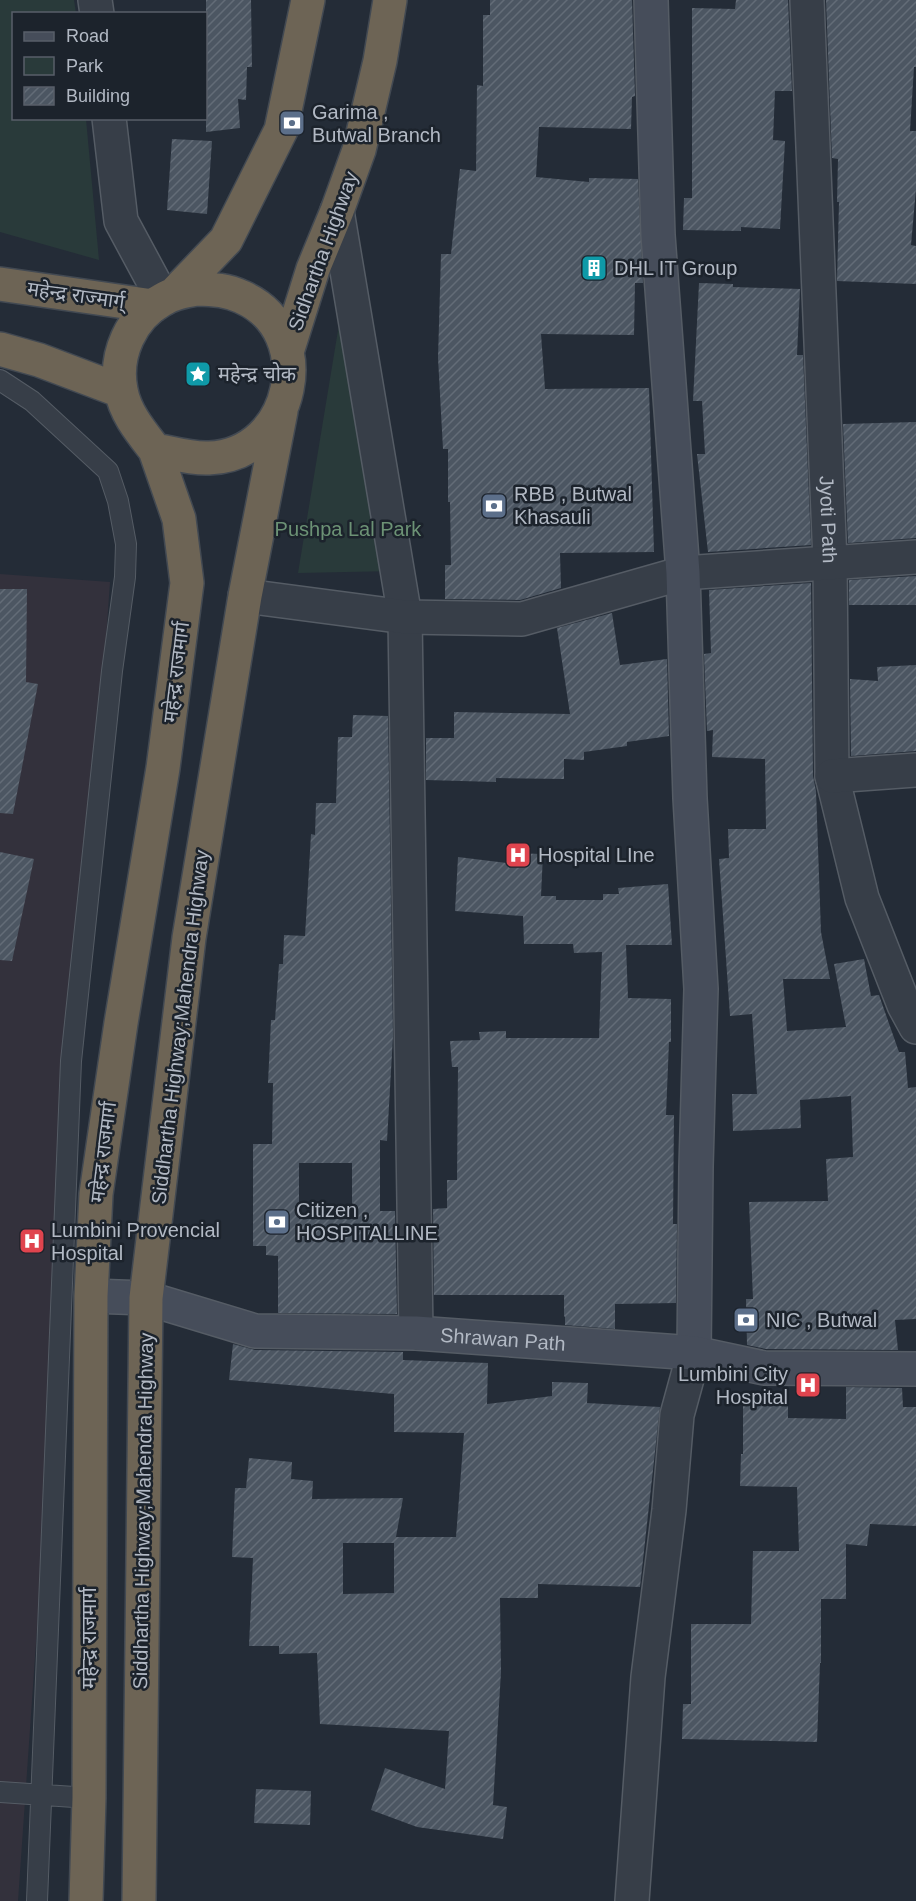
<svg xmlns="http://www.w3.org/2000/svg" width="916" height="1901" viewBox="0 0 916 1901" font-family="Arial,'Noto Sans Devanagari',sans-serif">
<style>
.medical{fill:#33313c}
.green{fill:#293a3a}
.building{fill:url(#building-hatch);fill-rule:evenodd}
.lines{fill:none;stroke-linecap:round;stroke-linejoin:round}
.lane-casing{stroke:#555c65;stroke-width:22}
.street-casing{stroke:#555c65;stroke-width:36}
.secondary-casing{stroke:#555c65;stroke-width:36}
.highway-casing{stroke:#424952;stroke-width:36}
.lane{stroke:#373e48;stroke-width:20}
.street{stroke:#373e48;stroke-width:33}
.secondary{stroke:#464d5a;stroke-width:33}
.highway{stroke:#6d6455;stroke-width:33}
.labels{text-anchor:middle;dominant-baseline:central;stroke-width:5;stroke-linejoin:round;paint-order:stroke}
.poi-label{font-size:20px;fill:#b2b9c4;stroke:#1c232c;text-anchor:start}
.street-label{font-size:20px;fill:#b2b9c4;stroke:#1c232c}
.park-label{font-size:20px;fill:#6c9275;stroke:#1c232c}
</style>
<defs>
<pattern id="building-hatch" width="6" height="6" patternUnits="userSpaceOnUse" patternTransform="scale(1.5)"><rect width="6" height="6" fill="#4c5662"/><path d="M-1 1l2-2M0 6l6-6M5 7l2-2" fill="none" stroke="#636c77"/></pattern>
</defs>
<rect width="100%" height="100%" fill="#242c37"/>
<path class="medical" d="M 0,574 L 110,582 L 18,1901 L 0,1901 Z"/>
<path class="green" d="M 0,0 L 74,0 L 76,13 L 14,14 L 14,118 L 86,119 L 99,260 L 0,232 Z
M 344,294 L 395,571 L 298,573 Z"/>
<path class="building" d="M 206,0 L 251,0 L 252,67 L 247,67 L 246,100 L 238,99 L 240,128 L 206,132 Z
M 490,0 L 632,0 L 635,96 L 632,97 L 631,129 L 539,127 L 536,177 L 589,182 L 589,178 L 638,179 L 643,283 L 635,283 L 634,335 L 541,334 L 545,389 L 649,388 L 654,552 L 560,553 L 561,588 L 520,600 L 445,599 L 445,565 L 451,565 L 450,502 L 448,502 L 448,449 L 443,449 L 438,358 L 441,254 L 451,254 L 460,169 L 476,171 L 477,85 L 483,86 L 483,15 L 490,15 Z
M 736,0 L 788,0 L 792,91 L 775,91 L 773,140 L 785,141 L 780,229 L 741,227 L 741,231 L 683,230 L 684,198 L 692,198 L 692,8 L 735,9 Z
M 826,0 L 916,0 L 916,67 L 914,67 L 910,131 L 916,131 L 916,189 L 911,245 L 916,246 L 916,284 L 837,281 L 839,202 L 837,202 L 838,159 L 832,158 Z
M 172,139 L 212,141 L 207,214 L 167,210 Z
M 699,283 L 733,284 L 733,287 L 800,289 L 797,355 L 803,355 L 811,545 L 708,552 L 697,454 L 705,454 L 702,401 L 693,401 Z
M 916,422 L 916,538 L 848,543 L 843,424 Z
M 916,576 L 916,605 L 849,605 L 849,580 Z
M 811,583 L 813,776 L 816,791 L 821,932 L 830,979 L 783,979 L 787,1031 L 846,1027 L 834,964 L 864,959 L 871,996 L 879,995 L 899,1052 L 905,1052 L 908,1088 L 916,1087 L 916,1319 L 895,1320 L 898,1350 L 766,1349 L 747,1345 L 746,1299 L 753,1299 L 749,1202 L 828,1201 L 826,1159 L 853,1157 L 851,1096 L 800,1100 L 801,1128 L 733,1131 L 732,1094 L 757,1094 L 752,1014 L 730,1016 L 719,859 L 729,858 L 728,829 L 766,829 L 765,759 L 712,757 L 713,730 L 707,731 L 704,654 L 711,653 L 709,590 Z
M 0,589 L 27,589 L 26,682 L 38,684 L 13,814 L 0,813 Z
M 612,613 L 620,665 L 667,659 L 669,736 L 627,742 L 627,746 L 584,752 L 584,760 L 564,759 L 564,779 L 496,778 L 496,782 L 426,780 L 426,738 L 454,738 L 454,712 L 570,714 L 557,628 Z
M 916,665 L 916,751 L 851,756 L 850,679 L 878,681 L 877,667 Z
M 353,715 L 388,716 L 393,1036 L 387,1141 L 380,1140 L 380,1211 L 395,1211 L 397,1314 L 278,1313 L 278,1256 L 266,1255 L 266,1246 L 253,1246 L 253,1144 L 272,1144 L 273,1083 L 268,1083 L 271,1020 L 275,1020 L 279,964 L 283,964 L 284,935 L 305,936 L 311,834 L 315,835 L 316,803 L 336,803 L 338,737 L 352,737 ZM 299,1163 L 352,1163 L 352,1219 L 299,1219 Z
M 0,852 L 34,859 L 12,961 L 0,960 Z
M 507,853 L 543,854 L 541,896 L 556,896 L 556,900 L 603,900 L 603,894 L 619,894 L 618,888 L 668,884 L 672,945 L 626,945 L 628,998 L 671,999 L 671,1042 L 669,1042 L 666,1115 L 674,1115 L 673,1224 L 677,1224 L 676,1303 L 615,1304 L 615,1329 L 565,1325 L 565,1317 L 564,1316 L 564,1295 L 434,1295 L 433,1209 L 447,1208 L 447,1180 L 457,1180 L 458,1067 L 452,1067 L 450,1041 L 480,1040 L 479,1032 L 506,1031 L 506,1038 L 599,1038 L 602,952 L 574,953 L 573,944 L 524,944 L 523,916 L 455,911 L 458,857 L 507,863 Z
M 233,1344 L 255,1350 L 403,1352 L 403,1360 L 488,1363 L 487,1404 L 552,1396 L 552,1382 L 588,1383 L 587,1403 L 660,1407 L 640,1587 L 538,1584 L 538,1598 L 500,1598 L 501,1672 L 493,1805 L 507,1807 L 503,1839 L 417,1827 L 371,1810 L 385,1768 L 445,1789 L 449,1731 L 320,1724 L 317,1653 L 279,1654 L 279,1646 L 249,1646 L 253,1558 L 232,1557 L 235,1488 L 246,1488 L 249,1458 L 292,1462 L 291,1479 L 313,1481 L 312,1499 L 403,1498 L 396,1537 L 456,1537 L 464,1433 L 394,1432 L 394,1394 L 229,1380 ZM 343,1543 L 394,1543 L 394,1593 L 343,1594 Z
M 846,1387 L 902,1388 L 903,1407 L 916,1407 L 916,1526 L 870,1524 L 867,1546 L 846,1544 L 846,1599 L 821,1599 L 821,1663 L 820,1663 L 817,1742 L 682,1739 L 683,1704 L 691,1704 L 691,1624 L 751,1624 L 753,1551 L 799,1551 L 797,1487 L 740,1486 L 741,1454 L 743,1454 L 743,1402 L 788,1402 L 788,1418 L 846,1419 Z
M 256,1789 L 311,1791 L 310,1825 L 254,1823 Z"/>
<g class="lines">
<g class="lane-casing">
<path id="lane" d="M 0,380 L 32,401 L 108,471 L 118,501 L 126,544 L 125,577 L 112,671 L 71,1061 L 37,1901
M 0,1792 L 89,1798"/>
</g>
<g class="street-casing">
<g id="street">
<path d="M 95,0 L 97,14"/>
<path id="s1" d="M 807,0 L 830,562 L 832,776 L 862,898 L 904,1005 L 916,1027"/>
<path d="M 109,118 L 121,221 L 163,299"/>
<path d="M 337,211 L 405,617 L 416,1333"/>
<path d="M 245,596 L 405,617 L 522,619 L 683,573 L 916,557"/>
<path d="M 832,776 L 916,770"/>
<path d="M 632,1901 L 648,1677 L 669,1510 L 677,1415 L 694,1353"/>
</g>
</g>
<g class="secondary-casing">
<g id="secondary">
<path d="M 651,0 L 658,235 L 683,573 L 690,798 L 701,989 L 696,1167 L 694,1353"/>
<path id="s2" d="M 91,1296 L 146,1298 L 255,1331 L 416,1333 L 694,1353 L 764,1368 L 916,1369"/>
</g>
</g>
<g class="highway-casing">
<path id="highway" d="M 0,284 L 153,306
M 197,289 C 213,289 227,290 242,297 C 320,331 295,455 209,458 C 191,459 172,453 155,450 C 141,432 125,413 121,390 C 114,355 131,317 162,300 C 173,293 185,291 197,289 Z
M 174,294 L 226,240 L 281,130 L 308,0
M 0,349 L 39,360 L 121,391
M 287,352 L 313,269 L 337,211 L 359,150 L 380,61 L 390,0
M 86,1901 L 89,1798 L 91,1296 L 96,1194 L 121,1023 L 163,768 L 187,583 L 179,519 L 155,450
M 139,1901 L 146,1298 L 189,938 L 245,596 L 281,411"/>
</g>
<use href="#lane" class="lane"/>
<use href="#street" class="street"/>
<use href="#secondary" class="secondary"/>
<use href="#highway" class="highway"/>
</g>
<defs>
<g id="bank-square" transform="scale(1.35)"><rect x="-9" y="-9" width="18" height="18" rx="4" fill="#5c6f8a" stroke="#1c232c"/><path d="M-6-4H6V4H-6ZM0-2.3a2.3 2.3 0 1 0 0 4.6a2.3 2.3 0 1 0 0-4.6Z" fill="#fff"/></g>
<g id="building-square" transform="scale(1.35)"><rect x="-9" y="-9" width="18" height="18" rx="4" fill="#0f9aa8" stroke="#1c232c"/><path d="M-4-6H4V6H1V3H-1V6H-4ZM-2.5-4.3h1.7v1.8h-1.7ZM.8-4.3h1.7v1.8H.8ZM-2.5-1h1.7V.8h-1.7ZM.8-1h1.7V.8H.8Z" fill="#fff"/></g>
<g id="sight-square" transform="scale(1.35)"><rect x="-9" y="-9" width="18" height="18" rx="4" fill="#0f9aa8" stroke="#1c232c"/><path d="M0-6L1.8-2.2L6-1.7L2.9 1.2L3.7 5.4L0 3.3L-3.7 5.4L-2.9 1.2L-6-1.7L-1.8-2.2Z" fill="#fff"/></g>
<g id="hospital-square" transform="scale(1.35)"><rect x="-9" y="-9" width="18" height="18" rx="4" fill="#e0444e" stroke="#1c232c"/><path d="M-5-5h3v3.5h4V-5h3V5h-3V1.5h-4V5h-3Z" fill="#fff"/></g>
</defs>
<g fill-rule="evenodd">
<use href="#bank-square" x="292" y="123"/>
<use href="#building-square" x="594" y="268"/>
<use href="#sight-square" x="198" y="374"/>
<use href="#bank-square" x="494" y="506"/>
<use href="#hospital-square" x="518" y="855"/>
<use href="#bank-square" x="277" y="1222"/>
<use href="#hospital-square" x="32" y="1241"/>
<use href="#bank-square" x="746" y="1320"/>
<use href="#hospital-square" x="808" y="1385"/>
</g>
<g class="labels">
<g class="poi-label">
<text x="312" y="112">Garima ,<tspan x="312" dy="23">Butwal Branch</tspan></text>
<text x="614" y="268">DHL IT Group</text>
<text x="218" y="374">महेन्द्र चोक</text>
<text x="514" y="494">RBB , Butwal<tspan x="514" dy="23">Khasauli</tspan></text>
<text x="538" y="855">Hospital LIne</text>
<text x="296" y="1210">Citizen ,<tspan x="296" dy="23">HOSPITALLINE</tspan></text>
<text x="51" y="1230">Lumbini Provencial<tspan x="51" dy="23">Hospital</tspan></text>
<text x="766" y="1320">NIC , Butwal</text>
<text x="788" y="1374" text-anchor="end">Lumbini City<tspan x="788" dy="23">Hospital</tspan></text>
</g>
<g class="street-label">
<text transform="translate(323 251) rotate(-70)">Sidhartha Highway</text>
<text transform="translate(76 295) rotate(8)">महेन्द्र राज्मार्ग्</text>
<text stroke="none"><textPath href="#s1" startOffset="520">Jyoti Path</textPath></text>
<text transform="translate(176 672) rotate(-83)">महेन्द्र राजमार्ग</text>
<text transform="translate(180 1027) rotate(-83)">Siddhartha Highway;Mahendra Highway</text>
<text transform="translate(103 1152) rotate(-83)">महेन्द्र राजमार्ग</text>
<text stroke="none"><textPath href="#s2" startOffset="417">Shrawan Path</textPath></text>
<text transform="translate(143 1511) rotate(-89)">Siddhartha Highway;Mahendra Highway</text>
<text transform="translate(89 1638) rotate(-90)">महेन्द्र राजमार्ग</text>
</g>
<g class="park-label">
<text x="348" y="529">Pushpa Lal Park</text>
</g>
</g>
<rect x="12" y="12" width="195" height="108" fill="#1c232c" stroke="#585f69" stroke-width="1.5"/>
<rect x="24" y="32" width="30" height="9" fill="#464d5a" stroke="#585f69" stroke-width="1.5"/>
<text x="66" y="42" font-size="18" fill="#b2b9c4">Road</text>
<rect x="24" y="57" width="30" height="18" fill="#293a3a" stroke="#585f69" stroke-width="1.5"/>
<text x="66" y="72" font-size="18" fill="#b2b9c4">Park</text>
<rect x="24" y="87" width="30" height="18" fill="url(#building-hatch)" stroke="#585f69" stroke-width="1.5"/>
<text x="66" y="102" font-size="18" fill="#b2b9c4">Building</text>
</svg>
